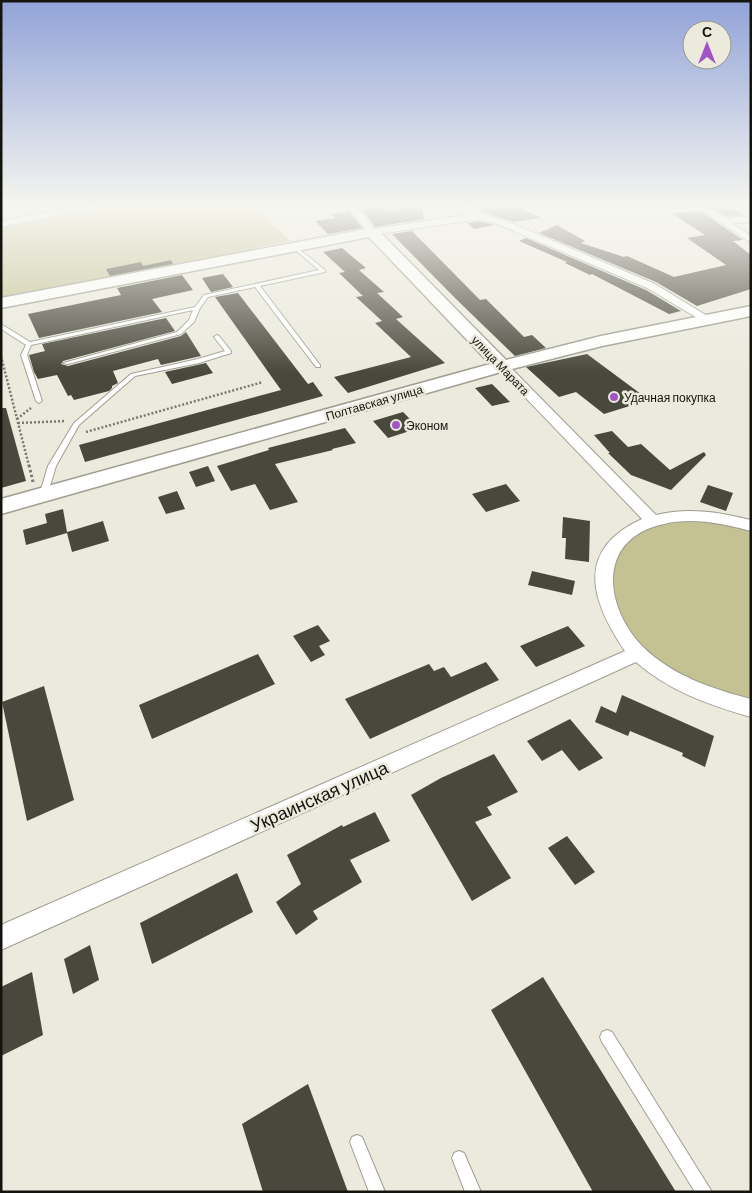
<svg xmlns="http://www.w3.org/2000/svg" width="752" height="1193" viewBox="0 0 752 1193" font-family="Barlow,sans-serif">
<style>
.green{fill:#c4c193}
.building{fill:#48483c}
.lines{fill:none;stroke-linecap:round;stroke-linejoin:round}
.lane-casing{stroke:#9f9e91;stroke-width:2}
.street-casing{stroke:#9f9e91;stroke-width:2}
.secondary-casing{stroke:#9f9e91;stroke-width:3}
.path-far2{stroke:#797970;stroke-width:2;stroke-dasharray:1 1;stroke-linecap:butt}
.path-far1{stroke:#797970;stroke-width:2.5;stroke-dasharray:2 2;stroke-linecap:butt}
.path{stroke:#797970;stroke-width:3;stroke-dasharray:2.5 2.5;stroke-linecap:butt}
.lane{fill:#fff;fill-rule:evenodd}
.street{fill:#fff;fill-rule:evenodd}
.secondary{fill:#fff;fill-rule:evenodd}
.poi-dot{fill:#a253c4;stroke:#ebeadd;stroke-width:2}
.labels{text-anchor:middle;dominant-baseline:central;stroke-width:5;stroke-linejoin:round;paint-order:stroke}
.far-street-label{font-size:12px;fill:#14140f;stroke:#ebeadd}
.far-poi-label{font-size:12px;fill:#14140f;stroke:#ebeadd;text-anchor:start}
.near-street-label{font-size:18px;fill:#14140f;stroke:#ebeadd}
</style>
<rect width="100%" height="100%" fill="#ebeadd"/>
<path class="green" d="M 121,206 L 254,206 L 290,241 L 1,300 L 1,228 Z
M 687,516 L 751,526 L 751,708 L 669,678 L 612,620 L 607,558 L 625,536 Z"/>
<path class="building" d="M 382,206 L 386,211 L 422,206 L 424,219 L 375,227 L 362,209 Z
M 475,206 L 517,206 L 541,218 L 514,222 L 483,212 Z
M 734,208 L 742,215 L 726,216 L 716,210 Z
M 349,211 L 362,228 L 328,234 L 315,221 L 335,218 L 331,214 Z
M 700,211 L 743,240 L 733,241 L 751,255 L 751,289 L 697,306 L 656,282 L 539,233 L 557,225 L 585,241 L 581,243 L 624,257 L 627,256 L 674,277 L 726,265 L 687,238 L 705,235 L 671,213 Z
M 479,221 L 495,225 L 474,229 L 467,223 Z
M 412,231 L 480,300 L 486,299 L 524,337 L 532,335 L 546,348 L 515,356 L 456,299 L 392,234 Z
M 526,238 L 646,290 L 681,311 L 669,314 L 592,274 L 590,275 L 565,263 L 567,262 L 519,241 Z
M 342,248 L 366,268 L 359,270 L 384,292 L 377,293 L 403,317 L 396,319 L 445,363 L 348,393 L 334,377 L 411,357 L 375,323 L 382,321 L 356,297 L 363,296 L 339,273 L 345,272 L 323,252 Z
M 171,260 L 173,264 L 110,276 L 106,269 L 141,262 L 143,266 Z
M 223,274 L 233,287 L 211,292 L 202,278 Z
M 182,275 L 193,290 L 152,299 L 162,312 L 39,338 L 28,314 L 121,295 L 117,288 Z
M 238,293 L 308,384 L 313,382 L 323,396 L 85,462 L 79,445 L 281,390 L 215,297 Z
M 166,318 L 175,331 L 63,361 L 61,364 L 68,366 L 181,336 L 186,332 L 201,356 L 161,365 L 158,359 L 113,371 L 118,383 L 112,386 L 112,388 L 109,391 L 74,400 L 71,395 L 68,396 L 57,375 L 38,379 L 34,372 L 29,355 L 45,351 L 42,344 Z
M 587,354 L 649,400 L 604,414 L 576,392 L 559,397 L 526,367 Z
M 206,363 L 213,373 L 172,384 L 165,372 Z
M 492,384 L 510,402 L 492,406 L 475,388 Z
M 1,408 L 6,408 L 26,481 L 1,488 Z
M 403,412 L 419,428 L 388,438 L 373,421 Z
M 345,428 L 356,443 L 332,449 L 333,450 L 275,464 L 298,502 L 270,510 L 255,484 L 231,491 L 217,466 L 269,450 L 268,448 Z
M 612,431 L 628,447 L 641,444 L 670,470 L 704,452 L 706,455 L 671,490 L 631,475 L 608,453 L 610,453 L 594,435 Z
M 208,466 L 215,481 L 196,487 L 189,472 Z
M 506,484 L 520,501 L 486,512 L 472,494 Z
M 708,485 L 733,493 L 726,511 L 700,502 Z
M 177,491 L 185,509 L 166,514 L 158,497 Z
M 63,509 L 67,532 L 103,521 L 109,541 L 72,552 L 67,533 L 26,545 L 23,530 L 47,523 L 45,514 Z
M 563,517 L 590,521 L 589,562 L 565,559 L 566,538 L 562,538 Z
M 532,571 L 575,581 L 572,595 L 528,585 Z
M 318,625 L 330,641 L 319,646 L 325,655 L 311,662 L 293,636 Z
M 568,626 L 585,646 L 536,667 L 520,646 Z
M 258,654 L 275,684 L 152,739 L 139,705 Z
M 486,662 L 499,680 L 370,739 L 345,699 L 429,664 L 434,671 L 444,667 L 451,677 Z
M 44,686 L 74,800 L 27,821 L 2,702 Z
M 622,695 L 714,736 L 705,767 L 682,756 L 683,753 L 630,731 L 628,736 L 595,722 L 601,706 L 616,713 Z
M 570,719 L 603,758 L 579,771 L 562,750 L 542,761 L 527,741 Z
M 494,754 L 518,792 L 487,807 L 492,815 L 475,822 L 511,878 L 472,901 L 411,795 L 441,778 Z
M 375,812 L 390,841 L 350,860 L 362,882 L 313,911 L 318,919 L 296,935 L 276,902 L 301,884 L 287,855 L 342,825 L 343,827 Z
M 567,836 L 595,872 L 575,885 L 548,848 Z
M 237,873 L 253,912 L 152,964 L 140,923 Z
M 90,945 L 99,980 L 73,994 L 64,959 Z
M 32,972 L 43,1035 L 1,1056 L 1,987 Z
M 543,977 L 676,1192 L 593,1192 L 491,1010 Z
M 308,1084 L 348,1192 L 263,1192 L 242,1124 Z"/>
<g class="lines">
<g class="lane-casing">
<path id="lane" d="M 295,246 L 325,270 L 325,272 L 260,286 L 320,365 L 320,367 L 316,367 L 255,287 L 208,297 L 200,308 L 194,322 L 181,334 L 68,364 L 63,363 L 177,332 L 189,320 L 193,310 L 31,345 L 27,355 L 42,401 L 39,403 L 36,401 L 21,355 L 26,345 L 1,329 L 1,324 L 30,342 L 195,307 L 204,295 L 319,270 L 293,248 L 293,247 Z
M 217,335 L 219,336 L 231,351 L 231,353 L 199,363 L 135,376 L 79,425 L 56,466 L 47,496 L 43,499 L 40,498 L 39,496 L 48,466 L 74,423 L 131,374 L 198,359 L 225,351 L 214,337 Z
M 607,1030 L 612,1032 L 712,1192 L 695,1192 L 602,1042 L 600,1037 L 602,1032 Z
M 357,1135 L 362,1137 L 385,1192 L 369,1192 L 350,1142 L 352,1137 Z
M 459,1151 L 464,1153 L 481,1192 L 465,1192 L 452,1158 L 454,1153 Z"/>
</g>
<g class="street-casing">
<path id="street" d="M 85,206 L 106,206 L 1,227 L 1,221 Z
M 348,206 L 357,206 L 374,229 L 471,214 L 460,206 L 471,206 L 482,214 L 506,221 L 655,284 L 714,320 L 712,322 L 704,322 L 647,288 L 500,225 L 479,219 L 372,235 L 369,234 Z
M 696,206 L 707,206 L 725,218 L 751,216 L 751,222 L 732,223 L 751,236 L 751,243 Z
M 502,362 L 506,363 L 656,515 C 688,507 719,512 751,520 L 751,531 C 723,524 693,517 664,524 C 597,538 603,605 642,646 C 671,675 712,689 751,699 L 751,717 C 709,705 669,691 636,662 L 1,950 L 1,925 L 625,651 C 591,601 574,550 642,519 L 498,369 L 496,366 L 498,363 Z"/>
</g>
<g class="secondary-casing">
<path id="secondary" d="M 372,228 L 377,229 L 506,360 L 601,336 L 751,306 L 751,316 L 602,346 L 508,370 L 1,514 L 1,499 L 490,364 L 369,237 L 1,308 L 1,298 Z"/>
</g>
<path class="path-far2" d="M 501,209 L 520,206"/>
<path class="path-far1" d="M 1,356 L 29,466
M 17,419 L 31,408
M 18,423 L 65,421
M 86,432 L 263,382"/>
<path class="path" d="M 29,465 L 33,482"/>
<use href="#lane" class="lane"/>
<use href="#street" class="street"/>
<use href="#secondary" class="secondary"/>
</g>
<linearGradient id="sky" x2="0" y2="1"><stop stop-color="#91a3d8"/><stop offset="0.55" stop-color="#f6f6f0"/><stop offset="1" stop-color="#f6f6f0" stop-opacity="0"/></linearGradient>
<rect width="752" height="373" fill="url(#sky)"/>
<g class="poi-dot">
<circle cx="614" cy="397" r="5"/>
<circle cx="396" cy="425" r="5"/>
</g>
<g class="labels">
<g class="far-street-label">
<text transform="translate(501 365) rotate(46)">улица Марата</text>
<text transform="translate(374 402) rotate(-16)">Полтавская улица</text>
</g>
<g class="far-poi-label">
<text x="624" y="397">Удачная покупка</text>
<text x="406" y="425">Эконом</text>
</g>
<g class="near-street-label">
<text transform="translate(319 796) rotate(-24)">Украинская улица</text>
</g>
</g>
<rect width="752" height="1193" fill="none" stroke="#14140f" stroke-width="5"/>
<g transform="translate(707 45)"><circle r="24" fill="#ebeadd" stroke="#95948b"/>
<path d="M0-4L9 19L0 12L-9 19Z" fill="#a253c4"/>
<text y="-8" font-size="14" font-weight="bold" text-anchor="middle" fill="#14140f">С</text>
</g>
</svg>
